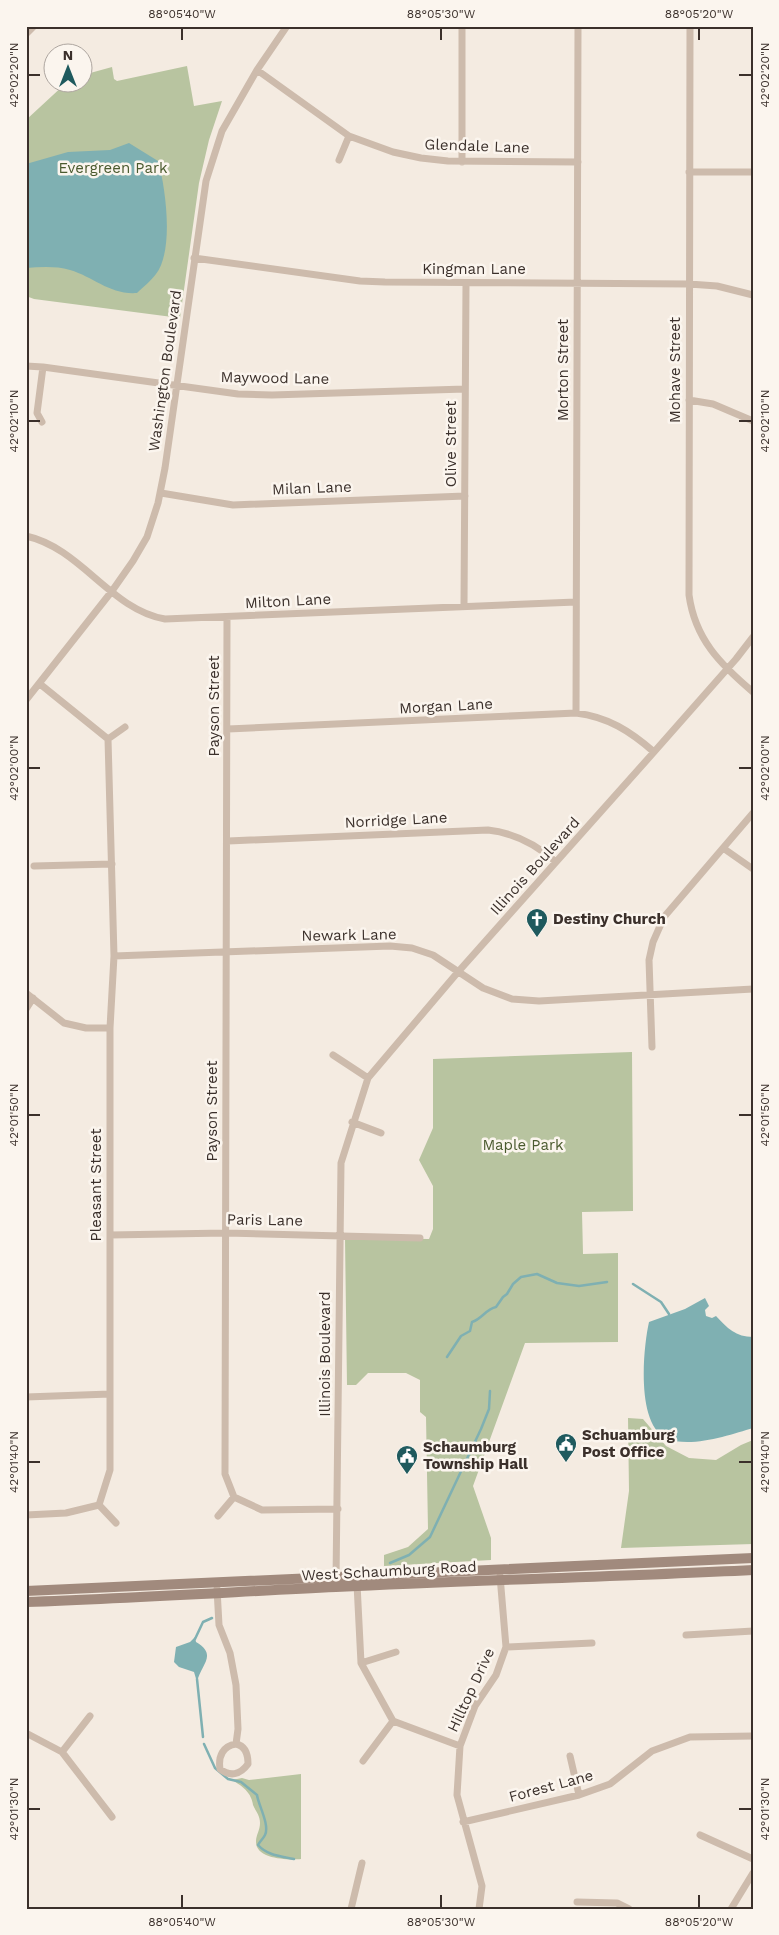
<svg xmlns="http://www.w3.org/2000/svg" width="779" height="1935" viewBox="0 0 779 1935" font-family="'Work Sans',sans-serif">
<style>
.green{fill:#b8c4a0}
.water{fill:#7fb0b2}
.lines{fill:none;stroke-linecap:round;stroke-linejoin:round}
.stream{stroke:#7fb0b2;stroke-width:2.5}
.street{stroke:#cdbbac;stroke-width:7}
.secondary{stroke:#a18a7d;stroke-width:10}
.ticks{fill:none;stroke:#3b302b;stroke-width:2}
.labels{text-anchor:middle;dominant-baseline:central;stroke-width:5;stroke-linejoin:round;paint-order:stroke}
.street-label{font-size:15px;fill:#3b302b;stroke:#fbf5ee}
.park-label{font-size:15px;fill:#4a5a2e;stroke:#fbf5ee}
.poi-label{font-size:15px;font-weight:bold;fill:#3b302b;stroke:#fbf5ee;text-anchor:start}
.neatline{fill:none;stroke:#3b302b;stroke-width:2}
.ticks-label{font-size:12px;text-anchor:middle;fill:#3b302b}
</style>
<rect width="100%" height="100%" fill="#f4ebe1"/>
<path class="green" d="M 187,66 L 194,106 L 222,101 L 209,140 L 199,183 L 180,318 L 34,299 L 26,296 L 26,120 L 66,83 L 82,82 L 83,75 L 112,67 L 114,79 L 117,81 Z
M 632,1052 L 633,1211 L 582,1212 L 583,1254 L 618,1253 L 618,1342 L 525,1343 L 473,1486 L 491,1538 L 491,1560 L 384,1566 L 384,1555 L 408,1547 L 428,1529 L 426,1417 L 420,1412 L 420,1380 L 406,1373 L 368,1373 L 356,1385 L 347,1385 L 345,1238 L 429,1239 L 433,1229 L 433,1186 L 419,1160 L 433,1128 L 433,1059 Z
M 628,1418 L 643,1419 L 666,1446 L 689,1458 L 716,1460 L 741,1445 L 753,1440 L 753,1544 L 621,1548 L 629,1491 Z
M 301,1774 L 301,1859 C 289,1860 255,1860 256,1841 C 256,1835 260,1830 260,1823 C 260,1815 256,1812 253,1805 C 253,1804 252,1800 251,1798 C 248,1790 239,1784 232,1780 L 242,1778 L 249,1780 Z"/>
<path class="water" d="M 129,143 L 158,161 C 166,188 174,251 156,274 C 151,281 143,287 137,293 C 110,295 94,277 70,270 C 56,266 41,267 26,268 L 26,164 L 68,152 L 110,150 Z
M 705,1298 L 709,1306 L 705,1310 L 706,1316 L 712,1318 L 716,1316 C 727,1328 736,1337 753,1337 L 753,1428 C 730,1435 689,1449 666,1438 C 636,1424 643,1349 649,1322 L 685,1309 Z
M 195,1637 L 196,1642 C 218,1655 201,1664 197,1682 L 194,1672 L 179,1667 L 174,1662 L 176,1647 L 190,1642 Z"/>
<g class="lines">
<path class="stream" d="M 633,1284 L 661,1302 L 669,1314
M 447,1357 L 461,1336 L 470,1331 L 472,1322 C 482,1319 486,1309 496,1307 L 503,1297 L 507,1294 L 513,1284 L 521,1277 L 537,1274 L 557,1283 L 579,1286 L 607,1282
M 390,1563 L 409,1555 L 430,1537 L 481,1429 L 489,1409 L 490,1391
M 195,1639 L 203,1622 L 212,1618
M 197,1679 L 203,1737
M 204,1744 L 215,1768 L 228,1779 L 241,1782 L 257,1795 C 258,1804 270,1825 265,1835 C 263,1839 260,1841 258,1845 C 268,1856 281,1856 294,1859"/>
<path class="street" d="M 690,26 L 689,595 C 695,639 720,664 753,692
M 26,34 L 34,26
M 257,70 L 349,136 L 393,152 L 421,158 L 448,161 L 578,162
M 339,160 L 349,136
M 462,162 L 462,26
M 689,172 L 753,172
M 194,258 L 360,281 L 385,282 L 689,284 L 717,286 L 753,295
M 26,366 L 43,367 L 238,394 L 272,395 L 465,389
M 689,400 L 713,404 L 753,421
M 42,422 L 37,413 L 43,367
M 161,493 L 233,505 L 465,496
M 26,536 C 81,548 111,610 165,619 L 576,602
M 464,606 L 466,283
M 227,617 L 225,1474 L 234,1497 L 262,1510 L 338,1509
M 40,684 L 108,739 L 114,956 L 110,1028 L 110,1470 L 99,1505 L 116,1523
M 26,700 L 112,591 L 133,561 L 147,537 L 158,503 L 165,468 L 206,181 L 222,131 L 257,70 L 287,26
M 576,713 L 578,26
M 228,729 L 576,713 C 608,717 630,731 654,752
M 108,739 L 125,727
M 228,841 L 488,830 C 515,833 536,844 556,862
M 723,848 L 753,869
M 34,866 L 112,864
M 114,956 L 390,946 L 412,948 L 433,955 L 483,988 L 512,999 L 539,1001 L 753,989
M 26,993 L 64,1023 L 86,1028 L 110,1028
M 26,1009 L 33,998
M 652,1047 L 649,960 L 653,942 L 664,917 L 753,813
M 333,1055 L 368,1078
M 352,1122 L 381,1133
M 110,1235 L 226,1233 L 420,1238
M 26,1397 L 110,1394
M 26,1515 L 66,1513 L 99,1505
M 218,1516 L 234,1497
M 336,1580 L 341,1163 L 368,1078 L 458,972 L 654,752 L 736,659 L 753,637
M 357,1584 L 361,1663 L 393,1721 L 460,1746
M 217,1589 L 219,1625 L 230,1653 L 236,1685 L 238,1729 L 236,1744
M 686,1635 L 753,1631
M 506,1647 L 592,1643
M 361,1663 L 396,1652
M 26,1733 L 62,1752 L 112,1817
M 236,1744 C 246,1746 248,1756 248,1764 C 240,1775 230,1777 220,1769 C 218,1756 223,1746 236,1744 Z
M 62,1752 L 90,1716
M 570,1756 L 579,1795
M 363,1761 L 393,1721
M 463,1822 L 579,1795 L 610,1784 L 652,1751 L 690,1737 L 753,1736
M 700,1835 L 753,1859
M 577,1902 L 617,1903 L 629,1909
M 351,1909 L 362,1863
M 479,1909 L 482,1886 L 457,1795 L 460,1746 L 475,1706 L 496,1675 L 506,1647 L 500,1576
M 731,1909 L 753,1873"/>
<path class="secondary" d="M 26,1591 L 753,1558
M 26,1602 C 130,1598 233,1592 336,1587 C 475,1580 614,1577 753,1570"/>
</g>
<path class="ticks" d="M 182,28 L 182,40M 441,28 L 441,40M 699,28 L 699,40M 28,75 L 40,75M 739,75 L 752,75M 28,421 L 40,421M 739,421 L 752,421M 28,768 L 40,768M 739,768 L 752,768M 28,1115 L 40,1115M 739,1115 L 752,1115M 28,1462 L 40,1462M 739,1462 L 752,1462M 28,1809 L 40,1809M 739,1809 L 752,1809M 182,1895 L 182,1908M 441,1895 L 441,1908M 699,1895 L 699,1908"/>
<defs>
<g id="church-pin" transform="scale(1.125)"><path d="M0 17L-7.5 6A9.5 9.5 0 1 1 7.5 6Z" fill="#1f5a5e" stroke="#fbf5ee"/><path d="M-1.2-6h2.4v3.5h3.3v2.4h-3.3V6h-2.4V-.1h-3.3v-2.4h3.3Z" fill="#fff"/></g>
<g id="civic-pin" transform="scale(1.125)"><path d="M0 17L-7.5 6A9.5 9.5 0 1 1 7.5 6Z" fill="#1f5a5e" stroke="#fbf5ee"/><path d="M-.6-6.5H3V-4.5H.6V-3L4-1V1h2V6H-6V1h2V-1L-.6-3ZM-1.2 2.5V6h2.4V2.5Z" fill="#fff"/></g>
</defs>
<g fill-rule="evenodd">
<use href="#church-pin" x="537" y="919"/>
<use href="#civic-pin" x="566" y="1444"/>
<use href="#civic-pin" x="407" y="1456"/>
</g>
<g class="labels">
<g class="street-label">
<text transform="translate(477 146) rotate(2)">Glendale Lane</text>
<text x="474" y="269">Kingman Lane</text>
<text transform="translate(563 370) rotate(-90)">Morton Street</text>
<text transform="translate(675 370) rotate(-90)">Mohave Street</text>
<text transform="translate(165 371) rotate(-82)">Washington Boulevard</text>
<text transform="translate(275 378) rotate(1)">Maywood Lane</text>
<text transform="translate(451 444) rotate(-90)">Olive Street</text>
<text transform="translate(312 488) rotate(-2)">Milan Lane</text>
<text transform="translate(288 601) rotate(-3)">Milton Lane</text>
<text transform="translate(214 706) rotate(-90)">Payson Street</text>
<text transform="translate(446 706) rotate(-3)">Morgan Lane</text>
<text transform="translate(396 820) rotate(-3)">Norridge Lane</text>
<text transform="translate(535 866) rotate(-48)">Illinois Boulevard</text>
<text transform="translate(349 935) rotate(-1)">Newark Lane</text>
<text transform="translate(212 1111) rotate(-90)">Payson Street</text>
<text transform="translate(96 1185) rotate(-90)">Pleasant Street</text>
<text transform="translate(265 1220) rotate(1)">Paris Lane</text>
<text transform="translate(325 1354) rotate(-90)">Illinois Boulevard</text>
<text transform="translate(389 1571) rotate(-3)">West Schaumburg Road</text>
<text transform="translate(471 1690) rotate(-65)">Hilltop Drive</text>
<text transform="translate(551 1786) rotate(-15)">Forest Lane</text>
</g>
<g class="park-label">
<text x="113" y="168">Evergreen Park</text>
<text x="523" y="1145">Maple Park</text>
</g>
<g class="poi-label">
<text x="553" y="919">Destiny Church</text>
<text x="582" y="1435">Schuamburg<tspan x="582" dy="17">Post Office</tspan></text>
<text x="423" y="1447">Schaumburg<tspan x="423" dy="17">Township Hall</tspan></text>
</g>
</g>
<rect width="779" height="1935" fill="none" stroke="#fbf5ee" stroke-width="55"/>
<g transform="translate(68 68)"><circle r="24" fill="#fbf5ee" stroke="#aea6a0"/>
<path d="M0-4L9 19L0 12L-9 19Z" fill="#1f5a5e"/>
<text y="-8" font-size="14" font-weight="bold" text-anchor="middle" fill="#3b302b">N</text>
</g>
<rect x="28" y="28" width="724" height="1880" class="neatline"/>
<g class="ticks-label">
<text x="182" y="18">88°05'40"W</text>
<text x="441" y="18">88°05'30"W</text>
<text x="699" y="18">88°05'20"W</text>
<text transform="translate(14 75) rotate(-90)" y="4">42°02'20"N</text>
<text transform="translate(765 75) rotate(-90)" y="4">42°02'20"N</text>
<text transform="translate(14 421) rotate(-90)" y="4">42°02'10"N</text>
<text transform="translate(765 421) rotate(-90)" y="4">42°02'10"N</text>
<text transform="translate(14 768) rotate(-90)" y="4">42°02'00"N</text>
<text transform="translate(765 768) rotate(-90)" y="4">42°02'00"N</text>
<text transform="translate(14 1115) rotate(-90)" y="4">42°01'50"N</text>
<text transform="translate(765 1115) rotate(-90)" y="4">42°01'50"N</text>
<text transform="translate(14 1462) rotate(-90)" y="4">42°01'40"N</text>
<text transform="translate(765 1462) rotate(-90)" y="4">42°01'40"N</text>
<text transform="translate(14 1809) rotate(-90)" y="4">42°01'30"N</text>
<text transform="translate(765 1809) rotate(-90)" y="4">42°01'30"N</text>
<text x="182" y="1926">88°05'40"W</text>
<text x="441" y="1926">88°05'30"W</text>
<text x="699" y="1926">88°05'20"W</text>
</g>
</svg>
